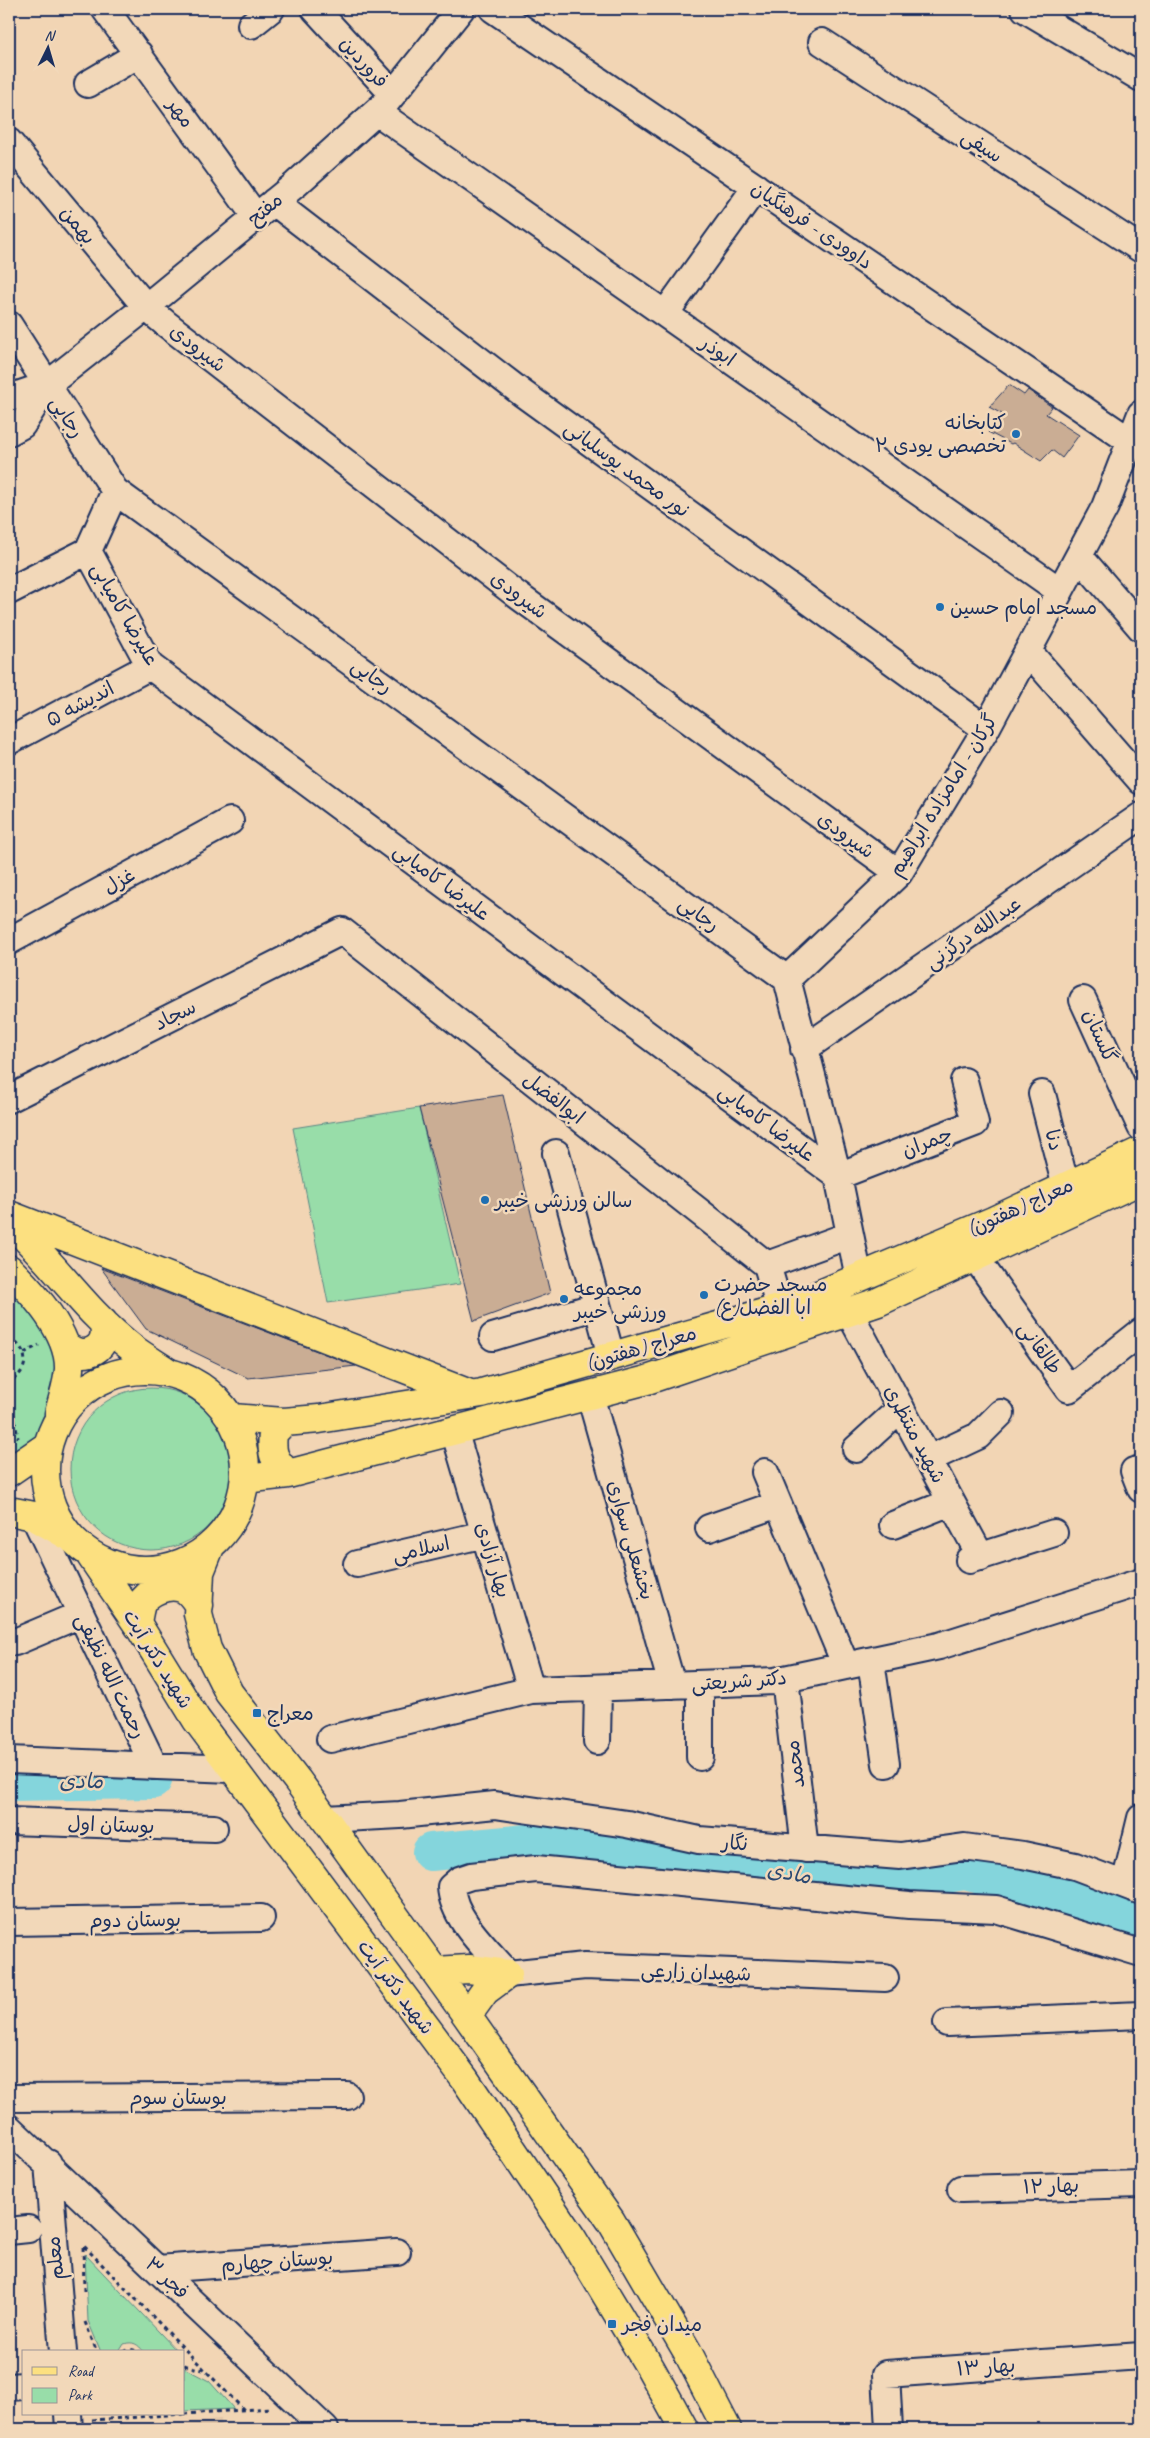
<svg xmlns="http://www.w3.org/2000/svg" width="1150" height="2438" viewBox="0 0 1150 2438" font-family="Caveat,'Playpen Sans Arabic',sans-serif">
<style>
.built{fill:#e2c6a8}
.green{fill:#98dda9;stroke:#5a8684}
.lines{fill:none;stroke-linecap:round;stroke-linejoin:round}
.river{stroke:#84d5dc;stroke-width:38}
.building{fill:#caad94;stroke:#1b2f5e}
.minor-casing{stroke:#1b2f5e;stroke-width:30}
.major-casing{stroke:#1b2f5e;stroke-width:31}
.path{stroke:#1b2f5e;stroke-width:3;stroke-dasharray:4 4;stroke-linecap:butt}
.minor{stroke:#f2d8b9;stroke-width:26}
.major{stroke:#fce080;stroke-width:28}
.poi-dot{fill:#1f6fb2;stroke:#f2d8b9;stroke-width:2}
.labels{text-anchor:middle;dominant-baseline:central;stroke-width:5;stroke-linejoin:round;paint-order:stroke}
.street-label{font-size:20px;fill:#1b2f5e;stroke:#f2d8b9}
.poi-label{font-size:20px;fill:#1b2f5e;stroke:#f2d8b9;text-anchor:start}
.water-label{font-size:21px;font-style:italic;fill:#2b4871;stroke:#f2d8b9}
</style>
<rect width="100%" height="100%" fill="#f2d5b4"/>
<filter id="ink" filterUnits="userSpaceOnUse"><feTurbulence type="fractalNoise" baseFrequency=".02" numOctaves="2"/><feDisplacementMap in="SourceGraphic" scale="10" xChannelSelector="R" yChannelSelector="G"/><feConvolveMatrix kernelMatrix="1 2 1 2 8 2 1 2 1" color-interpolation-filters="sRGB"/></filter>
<g filter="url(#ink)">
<path class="built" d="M 221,2419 L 222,2429 L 152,2429 L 151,2425 Z"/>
<path class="green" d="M 419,1108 L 460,1284 L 328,1303 L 293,1128 Z
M 9,1283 L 62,1348 L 47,1428 L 9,1457 Z
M70 1469a81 81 0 1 1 162 0a81 81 0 1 1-162 0Z
M 85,2254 L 178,2352 L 144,2352 C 138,2344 133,2341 124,2344 L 119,2352 L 101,2352 L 88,2321 Z
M 184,2368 L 209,2381 L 234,2409 L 184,2411 Z"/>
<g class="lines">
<path class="river" d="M 9,1782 L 153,1780
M 431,1852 L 548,1841 L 673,1853 L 824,1879 L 895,1882 L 965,1871 L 1085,1901 L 1141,1922"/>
</g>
<path class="building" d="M 1009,385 L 1024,395 L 1028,390 L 1052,407 L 1046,414 L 1079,435 L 1062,458 L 1052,450 L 1041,461 L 1013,443 L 1011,444 L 988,432 L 1002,414 L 989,407 Z
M 503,1095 L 550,1293 L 474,1321 L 419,1108 Z
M 101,1268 L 356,1366 L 248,1378 L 146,1329 Z"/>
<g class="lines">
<g class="minor-casing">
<path id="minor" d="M 105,9 L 256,217
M 315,9 L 393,94
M 493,9 L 1130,441
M 1025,9 L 1141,78
M 251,25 L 271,9
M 822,42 L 1141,249
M 88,84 L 139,54
M 377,112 L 1060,591
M 9,142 L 146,307 L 165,323 L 517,595 L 899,873
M 274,202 L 522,393 L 986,729
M 665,314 L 756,187
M 9,325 L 115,491 L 787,979
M 47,385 L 146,307 L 296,184 L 385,104 L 461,9
M 9,398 L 47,385 L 22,425 L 9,432
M 88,551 L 150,666 L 838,1176 L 975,1123 L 964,1081
M 1079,556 L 1141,628
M 9,591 L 88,551 L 115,491
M 1028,651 L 1141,781
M 9,741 L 150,666
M 9,941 L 230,821
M 1083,1000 L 1141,1127
M 804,1049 L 1141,816
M 1042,1094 L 1066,1187
M 9,1099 L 342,931 L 767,1265
M 556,1153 L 611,1356
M 975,1257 L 1069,1389 L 1141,1332
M 767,1265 L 850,1235
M 767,1265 L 780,1309
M 859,1278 L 838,1176 L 787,979 L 899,873 L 986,729 L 1105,507 L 1141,414
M 849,1312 L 981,1557
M 493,1337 L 587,1309
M 590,1395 L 672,1685
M 454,1430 L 531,1690
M 856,1449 L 901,1408
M 929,1459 L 978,1436 L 1001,1413
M 1141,1469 L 1134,1471 L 1141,1489
M 765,1472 L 846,1666
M 34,1516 L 154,1766
M 893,1525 L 951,1502
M 709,1528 L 778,1504
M 969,1560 L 1054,1533
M 357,1564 L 485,1534
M 15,1642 L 81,1614
M 871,1661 L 886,1764
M 785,1679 L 805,1849
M 330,1739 L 531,1690 L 775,1681 L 939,1646 L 1141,1582
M 597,1741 L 598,1688
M 700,1757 L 700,1684
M 9,1760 L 232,1769
M 325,1819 L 400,1815 L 495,1805 L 627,1824 L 699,1840 L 900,1856 L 964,1847 L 1023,1855 L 1075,1866 L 1141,1891
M 9,1821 L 214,1828
M 1125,1884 L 1141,1818
M 9,1922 L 261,1918
M 885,1978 L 585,1966 L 508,1974 C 488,1950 453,1920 451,1887 L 459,1880 L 471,1876 L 536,1869 L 909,1905 L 996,1909 L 1141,1953
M 947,2023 L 1141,2015
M 9,2098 L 347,2096
M 9,2128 L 325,2429
M 48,2163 L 63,2352
M 961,2189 L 1141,2184
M 9,2231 L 28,2229
M 157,2269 L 397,2252
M 9,2387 L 24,2386
M 68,2414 L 69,2429
M 889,2429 L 886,2374 L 1141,2356"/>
</g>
<g class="major-casing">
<path id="major" d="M 9,1215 L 470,1394
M 9,1222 C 53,1261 86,1313 132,1348 C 144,1357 156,1364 168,1372
M 9,1269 C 33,1293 70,1332 69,1369 C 68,1384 62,1400 59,1414
M 65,1345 C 84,1363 112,1348 103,1322
M45 1470a100 100 0 1 1 200 0a100 100 0 1 1-200 0Z
M 232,1418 L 284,1422 L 319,1419 L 482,1393 L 799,1303 L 993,1221 L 1141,1151
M 284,1422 L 273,1433 C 271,1453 273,1459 288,1474
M 9,1472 L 47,1446
M 246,1479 L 288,1474 L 647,1380 L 878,1302 L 1141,1180
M 9,1511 L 34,1516 L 67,1535
M 210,1547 L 200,1572 L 198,1614 L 207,1649 L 229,1693 L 297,1780 L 467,2016 L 611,2221 L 687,2351 L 727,2429
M 91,1556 L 140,1628 L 196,1719 L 464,2078 L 572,2238 L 651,2369 L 684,2429
M 137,1623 C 138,1617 139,1610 141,1604 C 148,1591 168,1583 182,1588 C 190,1591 194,1599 199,1605
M 435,1971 L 469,1969 L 508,1974
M 467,2016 L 485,1991 L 508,1974"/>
</g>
<path class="path" d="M 9,1338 C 29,1348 31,1372 9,1381
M 24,1353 L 39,1345
M 9,1389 L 18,1438
M 84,2291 L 83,2245 L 244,2410
M 85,2322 L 97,2352
M 124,2352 L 130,2349 L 140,2352
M 184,2365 L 202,2370
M 184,2414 L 270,2408
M 92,2420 L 184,2414"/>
<use href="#minor" class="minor"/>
<use href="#major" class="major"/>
</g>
</g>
<g class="poi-dot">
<circle cx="1016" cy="434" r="5"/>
<circle cx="940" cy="607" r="5"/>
<circle cx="485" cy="1200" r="5"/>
<circle cx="704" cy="1295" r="5"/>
<circle cx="564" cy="1299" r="5"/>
<rect x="252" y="1708" width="10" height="10" rx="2.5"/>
<rect x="607" y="2319" width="10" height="10" rx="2.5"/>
</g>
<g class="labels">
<g class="street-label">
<text transform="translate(364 62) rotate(48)">فروردین</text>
<text transform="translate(181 113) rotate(54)">مهر</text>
<text transform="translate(982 146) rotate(33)">سیفی</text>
<text transform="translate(265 209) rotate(-40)">مفتح</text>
<text transform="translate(78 225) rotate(50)">بهمن</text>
<text transform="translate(812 225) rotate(34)">داوودی - فرهنگیان</text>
<text transform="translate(198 348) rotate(38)">شیرودی</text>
<text transform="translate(718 351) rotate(35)">ابوذر</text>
<text transform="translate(67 417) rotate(57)">رجایی</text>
<text transform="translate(627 469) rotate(36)">نور محمد یوسلیانی</text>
<text transform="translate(519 595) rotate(37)">شیرودی</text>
<text transform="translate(125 614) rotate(60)">علیرضا کامیابی</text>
<text transform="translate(372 676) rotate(36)">رجایی</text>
<text transform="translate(80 704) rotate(-28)">اندیشه ۵</text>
<text transform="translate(943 795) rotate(-58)">گرکان - امامزاده ابراهیم</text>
<text transform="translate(846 835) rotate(36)">شیرودی</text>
<text transform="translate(119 881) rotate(-29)">غزل</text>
<text transform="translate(442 882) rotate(37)">علیرضا کامیابی</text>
<text transform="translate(699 914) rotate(36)">رجایی</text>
<text transform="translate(973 933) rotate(-35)">عبدالله درگزنی</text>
<text transform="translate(175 1015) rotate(-27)">سجاد</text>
<text transform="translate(1100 1036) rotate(66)">گلستان</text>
<text transform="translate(554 1098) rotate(38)">ابوالفضل</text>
<text transform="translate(767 1123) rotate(37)">علیرضا کامیابی</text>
<text transform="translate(1054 1140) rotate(75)">دنا</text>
<text transform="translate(927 1142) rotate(-21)">چمران</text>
<text transform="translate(1020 1207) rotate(-24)">معراج (هفتون)</text>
<text transform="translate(641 1348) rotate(-16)">معراج (هفتون)</text>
<text transform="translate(1040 1348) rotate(54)">طالقانی</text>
<text transform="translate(915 1434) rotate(62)">شهید منتظری</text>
<text transform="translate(631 1540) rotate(74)">بخشعلی سواری</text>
<text transform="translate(421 1549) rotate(-13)">اسلامی</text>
<text transform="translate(493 1560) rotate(73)">بهار آزادی</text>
<text transform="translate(158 1659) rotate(58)">شهید دکتر آیت</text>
<text transform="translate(111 1676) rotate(64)">رحمت الله نظیفی</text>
<text transform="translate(739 1681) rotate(-4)">دکتر شریعتی</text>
<text transform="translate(795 1764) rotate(-97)">محمد</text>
<text transform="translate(111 1825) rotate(2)">بوستان اول</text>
<text transform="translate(735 1843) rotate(5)">نگار</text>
<text transform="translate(135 1920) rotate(-1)">بوستان دوم</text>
<text transform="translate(696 1972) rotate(2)">شهیدان زارعی</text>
<text transform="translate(396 1987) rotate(53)">شهید دکتر آیت</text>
<text x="178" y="2097">بوستان سوم</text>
<text transform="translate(1051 2186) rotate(-2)">بهار ۱۲</text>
<text transform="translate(55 2258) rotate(-95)">معلم</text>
<text transform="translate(277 2261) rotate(-4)">بوستان چهارم</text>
<text transform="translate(167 2278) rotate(43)">فجر ۳</text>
<text transform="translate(986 2367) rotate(-4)">بهار ۱۳</text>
</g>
<g class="poi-label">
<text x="1006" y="422" text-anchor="end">کتابخانه<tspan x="1006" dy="23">تخصصی یودی ۲</tspan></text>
<text x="950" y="607">مسجد امام حسین</text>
<text x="495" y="1200">سالن ورزشی خیبر</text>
<text x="714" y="1284">مسجد حضرت<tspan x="714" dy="23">ابا الفضل(ع)</tspan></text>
<text x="574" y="1288">مجموعه<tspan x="574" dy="23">ورزشی خیبر</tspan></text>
<text x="267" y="1713">معراج</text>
<text x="622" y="2324">میدان فجر</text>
</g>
<g class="water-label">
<text x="81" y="1781">مادی</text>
<text transform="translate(789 1873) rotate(10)">مادی</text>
</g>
</g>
<rect width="1150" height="2438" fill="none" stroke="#f2d8b9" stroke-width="30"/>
<rect x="15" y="15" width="1120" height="2408" fill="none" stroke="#1b2f5e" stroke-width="2" filter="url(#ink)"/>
<rect x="22" y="2350" width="162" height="65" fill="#f2d8b9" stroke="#9c9495"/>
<rect x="32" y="2367" width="25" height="8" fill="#fce080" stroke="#9c9495"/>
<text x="68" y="2376" font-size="15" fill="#1b2f5e">Road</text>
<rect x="32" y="2388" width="25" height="15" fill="#98dda9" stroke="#9c9495"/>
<text x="68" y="2400" font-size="15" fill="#1b2f5e">Park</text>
<g transform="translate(48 48) rotate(5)" stroke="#f2d8b9" stroke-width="4" paint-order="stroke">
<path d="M0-4L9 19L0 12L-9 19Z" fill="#1b2f5e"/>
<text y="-8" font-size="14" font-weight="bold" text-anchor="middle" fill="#1b2f5e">N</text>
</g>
</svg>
